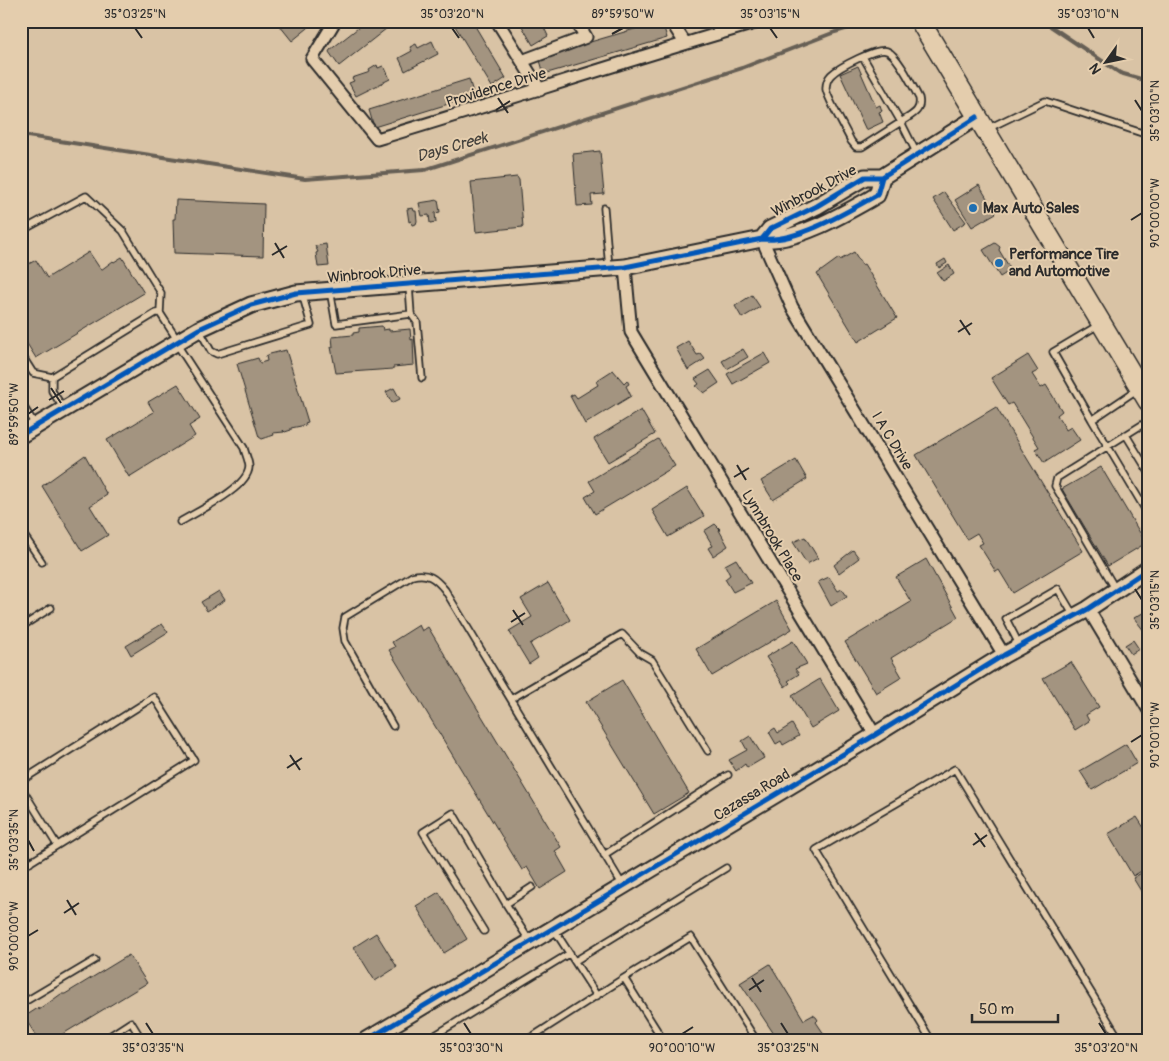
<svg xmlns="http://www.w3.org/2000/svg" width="1169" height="1061" viewBox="0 0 1169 1061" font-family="Pangolin,sans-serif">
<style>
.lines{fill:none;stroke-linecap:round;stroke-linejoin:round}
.stream{stroke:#665f55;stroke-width:4}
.building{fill:#a39480;stroke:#2b2b2b}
.service-casing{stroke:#2b2b2b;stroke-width:9}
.minor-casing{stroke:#2b2b2b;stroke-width:15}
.tertiary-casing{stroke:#2b2b2b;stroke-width:19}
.primary-casing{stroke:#2b2b2b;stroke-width:22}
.service{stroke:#e4cdad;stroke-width:5.5}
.minor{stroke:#e4cdad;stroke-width:11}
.tertiary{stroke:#e4cdad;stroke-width:15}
.primary{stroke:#e4cdad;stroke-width:19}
.cycleway-casing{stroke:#e4cdad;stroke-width:8}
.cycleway{stroke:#0057b8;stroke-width:5}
.ticks{fill:none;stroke:#2b2b2b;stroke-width:2}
.poi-dot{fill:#1f6fb2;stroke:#e4cdad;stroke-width:2}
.labels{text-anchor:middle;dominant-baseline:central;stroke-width:4;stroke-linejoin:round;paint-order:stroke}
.street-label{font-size:15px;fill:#2b2b2b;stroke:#e4cdad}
.poi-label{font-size:15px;font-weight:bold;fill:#2b2b2b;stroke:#e4cdad;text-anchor:start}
.water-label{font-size:16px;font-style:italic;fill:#44413c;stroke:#e4cdad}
.neatline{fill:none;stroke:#2b2b2b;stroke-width:2}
.ticks-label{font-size:12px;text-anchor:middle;fill:#2b2b2b}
</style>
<rect width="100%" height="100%" fill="#d9c3a5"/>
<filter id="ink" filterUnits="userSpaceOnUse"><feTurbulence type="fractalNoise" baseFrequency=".02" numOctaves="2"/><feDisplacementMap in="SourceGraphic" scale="10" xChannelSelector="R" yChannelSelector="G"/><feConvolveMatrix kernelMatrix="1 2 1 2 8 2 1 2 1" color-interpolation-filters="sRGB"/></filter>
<g filter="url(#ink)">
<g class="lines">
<path class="stream" d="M 1043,21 L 1120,73 L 1148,81
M 21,135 L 305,179 L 424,170 L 742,68 L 835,32 L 872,21"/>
</g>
<path class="building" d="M 276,21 L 303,21 L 308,28 L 292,41 Z
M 367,21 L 396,21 L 339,66 L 329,52 L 330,50 Z
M 452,21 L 472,21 L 506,78 L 492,87 Z
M 519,21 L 541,21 L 548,36 L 533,45 Z
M 662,21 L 667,38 L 544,74 L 539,57 Z
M 432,41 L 438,54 L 405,71 L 399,58 L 412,51 L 410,47 L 416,44 L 418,48 Z
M 377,65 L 378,68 L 383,66 L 385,68 L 390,79 L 356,96 L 349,83 L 354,81 L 352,78 L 370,72 L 369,70 Z
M 858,66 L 876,107 L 880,105 L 882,111 L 879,112 L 883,122 L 866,130 L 840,74 Z
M 469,79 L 474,96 L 374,127 L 369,110 Z
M 600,151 L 604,194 L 591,195 L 592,205 L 577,206 L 573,154 Z
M 517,177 L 519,180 L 523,227 L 476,232 L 471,182 Z
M 979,185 L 996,213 L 972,227 L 955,200 Z
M 944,192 L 966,222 L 953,230 L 933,199 Z
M 176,200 L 264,204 L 263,256 L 174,253 L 173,219 L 175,219 Z
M 438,200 L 440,212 L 435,213 L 436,222 L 430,223 L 429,215 L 422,216 L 419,203 Z
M 413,208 L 414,211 L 416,211 L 417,221 L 416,224 L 412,225 L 411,221 L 409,222 L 407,209 Z
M 995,243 L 1000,247 L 999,250 L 1011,270 L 1000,277 L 983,250 Z
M 326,244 L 329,266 L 318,267 L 316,253 L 318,252 L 315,246 Z
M 89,252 L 101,270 L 113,261 L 114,262 L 122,257 L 144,293 L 36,358 L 21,334 L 21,265 L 24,263 L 25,266 L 36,260 L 47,278 Z
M 854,252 L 862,265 L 864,264 L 897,318 L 858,342 L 817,274 L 839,258 L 840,260 Z
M 945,259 L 947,263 L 939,268 L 937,264 Z
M 949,265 L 954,274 L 943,281 L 937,273 Z
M 752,295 L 760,307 L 742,318 L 735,306 Z
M 382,326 L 383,330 L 389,329 L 389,331 L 410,329 L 411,340 L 413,339 L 414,365 L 393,367 L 393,369 L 336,373 L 331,347 L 333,347 L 332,337 L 353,335 L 353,333 L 359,332 L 359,328 Z
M 688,341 L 697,355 L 701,354 L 705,359 L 688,370 L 676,348 Z
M 743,349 L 748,357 L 727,369 L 722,361 Z
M 286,350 L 308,422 L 305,423 L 306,425 L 291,428 L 291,430 L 285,432 L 283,430 L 284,432 L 273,433 L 274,435 L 262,439 L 259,437 L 237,364 L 258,358 L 260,363 L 267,361 L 266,356 L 270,354 Z
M 764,353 L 770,363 L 733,384 L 727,374 Z
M 1028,355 L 1038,371 L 1032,374 L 1041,388 L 1046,385 L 1062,411 L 1057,415 L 1065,428 L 1066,430 L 1071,427 L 1080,440 L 1044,463 L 1035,449 L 1039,447 L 1012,403 L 1008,405 L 991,378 Z
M 613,370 L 624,383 L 627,380 L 629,384 L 626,386 L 631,396 L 585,424 L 570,396 L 574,394 L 577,398 L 598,385 L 596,381 Z
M 710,370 L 719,383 L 704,393 L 696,386 L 699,384 L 695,379 Z
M 178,384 L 200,419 L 189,426 L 195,436 L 129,477 L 107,440 L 154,412 L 148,402 Z
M 394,388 L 400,399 L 392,403 L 386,392 Z
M 996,407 L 1083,551 L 1013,593 L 999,570 L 996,572 L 979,545 L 983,543 L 977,533 L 967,539 L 916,455 Z
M 641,410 L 655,434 L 608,462 L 594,439 Z
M 658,439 L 675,466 L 595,514 L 585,497 L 595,491 L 589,481 Z
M 85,455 L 107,495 L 90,506 L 108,535 L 82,551 L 42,486 Z
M 796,460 L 807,479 L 773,500 L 761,481 Z
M 1101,467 L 1146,543 L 1108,566 L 1062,489 Z
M 687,488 L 704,516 L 668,537 L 652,510 Z
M 715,524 L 720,529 L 719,530 L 728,546 L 713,556 L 708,548 L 713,546 L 704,531 Z
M 805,537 L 818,558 L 807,564 L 793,542 Z
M 853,550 L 859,558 L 839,573 L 834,565 Z
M 736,559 L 751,583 L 733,592 L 725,579 L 730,575 L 725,565 Z
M 926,559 L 958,617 L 891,658 L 902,677 L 876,693 L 845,642 L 911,602 L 896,577 Z
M 829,577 L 838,591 L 842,589 L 847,596 L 831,606 L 818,582 Z
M 548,583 L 570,620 L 530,644 L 538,658 L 529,664 L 509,631 L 532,617 L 521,599 Z
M 219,591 L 225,600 L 207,611 L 201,602 Z
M 776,601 L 792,629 L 712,676 L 696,649 Z
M 1148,610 L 1148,636 L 1134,618 Z
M 162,624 L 168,632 L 131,655 L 126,646 Z
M 419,625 L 422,631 L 428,627 L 561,847 L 555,851 L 567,872 L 540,889 L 527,867 L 522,870 L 389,650 L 395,647 L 392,642 Z
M 1133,640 L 1139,649 L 1131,654 L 1125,645 Z
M 793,641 L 807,664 L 795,669 L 799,674 L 788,681 L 790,683 L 785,687 L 766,657 Z
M 1071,662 L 1099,707 L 1086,715 L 1089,721 L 1075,730 L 1043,678 Z
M 820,679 L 839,711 L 811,728 L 792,696 Z
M 622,680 L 689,793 L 654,814 L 586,702 Z
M 792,724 L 799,736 L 783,745 L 781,741 L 776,744 L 769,732 L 775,728 L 778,733 Z
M 750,736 L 764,758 L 747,768 L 745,764 L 736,771 L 729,760 L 747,750 L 742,741 Z
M 1126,744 L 1137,763 L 1092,790 L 1080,771 Z
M 1137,817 L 1148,834 L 1148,867 L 1133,876 L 1108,834 Z
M 1148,869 L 1148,901 L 1147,901 L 1133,878 Z
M 439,892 L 467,939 L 444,953 L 416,906 Z
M 376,933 L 397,967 L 375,981 L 354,947 Z
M 129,955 L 147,983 L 53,1040 L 39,1040 L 24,1017 L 38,1008 L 39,1010 L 61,994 L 65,994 Z
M 770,964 L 804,1020 L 813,1015 L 816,1017 L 818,1020 L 816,1022 L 828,1040 L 778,1040 L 740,983 Z"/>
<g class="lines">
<g class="service-casing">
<path id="service" d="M 863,57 L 901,122 C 911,115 922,112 919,98 C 913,87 898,55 887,51 C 877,47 839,67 831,75 C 828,78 826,84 826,89 C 827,98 846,130 851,141 L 856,147 L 862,147 L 901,122 L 917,154
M 989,128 L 1045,101 L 1148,135
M 604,208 L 609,268
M 21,231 L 86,196 L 123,231 L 161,293 L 160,313
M 330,290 L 336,324 L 411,314 L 409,286
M 411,314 L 417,322 L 422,378
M 200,331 L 211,351 L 217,354 L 311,325 L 302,293
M 176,343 L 244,448 C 245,453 249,461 249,467 C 248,488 198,511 180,522
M 21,354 L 33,373 L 52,377
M 21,381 L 21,384
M 1138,389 L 1092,420 L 1148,514
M 21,403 L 36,426
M 64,409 L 52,391 L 52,377 L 156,313 L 160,313 L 178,341
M 1092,420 L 1053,352 L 1100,324
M 1126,435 L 1148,471
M 21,531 L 42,562
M 1116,590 L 1055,486 L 1057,478 L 1148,421
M 21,627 L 51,608
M 1020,646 L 1006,619 L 1058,589 L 1074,616
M 511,699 L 622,634 L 640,653 L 652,660 L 708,751
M 393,726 L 345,641 L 343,628 L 345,617 L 412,576 C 428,572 435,578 445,590 L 622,884
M 21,781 L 154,697 L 194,760 L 21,868
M 21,787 L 57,845
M 21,849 L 30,863
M 604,855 L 728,775
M 553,928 L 597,996
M 484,931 L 423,832 L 453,813 L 506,904
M 529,940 L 506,904 L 532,887
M 575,961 L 726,868
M 624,978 L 691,937 L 756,1040
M 21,1004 L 95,960
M 110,1040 L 111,1035 L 131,1022 L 142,1040
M 427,1040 L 570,953
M 527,1040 L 624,978 L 663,1040
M 931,1040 L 816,850 L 955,769 L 1120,1040"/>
</g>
<g class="minor-casing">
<path id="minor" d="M 335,21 L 312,59 L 377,139 C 505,101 632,58 762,21
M 497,21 L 540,90
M 671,21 L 685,43
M 522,61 L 586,37 L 576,21
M 762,239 L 792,307 L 1004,655
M 625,267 L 631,332 L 875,735
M 1088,609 L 1148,709"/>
</g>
<g class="tertiary-casing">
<path id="tertiary" d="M 762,239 L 770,229 L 817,206 L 865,177 L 882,177 L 977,117
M 21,435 L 199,329 L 251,305 L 296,293 L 625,267 L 762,239 C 796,243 847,212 877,195 L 882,177
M 367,1040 L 875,735 L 1004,655 L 1088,609 L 1148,569"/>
</g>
<g class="primary-casing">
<path id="primary" d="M 920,21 L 1148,401"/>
</g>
<use href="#service" class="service"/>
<use href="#minor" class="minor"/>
<use href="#tertiary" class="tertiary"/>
<use href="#primary" class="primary"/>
<g class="cycleway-casing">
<path id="cycleway" d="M 762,239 L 770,229 L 817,206 L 865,177 L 882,177 L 977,117
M 21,435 L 199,329 L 251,305 L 296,293 L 625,267 L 762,239 C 796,243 847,212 877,195 L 882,177
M 367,1040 L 875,735 L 1004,655 L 1088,609 L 1148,569"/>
</g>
<use href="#cycleway" class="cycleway"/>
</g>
</g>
<path class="ticks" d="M 135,28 L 142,38M 452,28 L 459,38M 770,28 L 777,38M 1088,28 L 1094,38M 612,34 L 623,28M 498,98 L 508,113M 1135,100 L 1142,111M 496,110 L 510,101M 1131,220 L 1142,213M 275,243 L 284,258M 272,255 L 287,246M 960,320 L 970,335M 958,332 L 972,323M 51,388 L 61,403M 49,400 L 64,391M 28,414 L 38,407M 737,465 L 746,480M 734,477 L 749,468M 1135,589 L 1142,600M 513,610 L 523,625M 511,622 L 525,613M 1131,742 L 1142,735M 290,755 L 300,770M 287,768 L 302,758M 975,833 L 985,847M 28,840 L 34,851M 973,845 L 987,835M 67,900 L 76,915M 64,913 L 79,903M 28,936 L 38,930M 752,978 L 761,992M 749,990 L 764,980M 146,1023 L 153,1034M 464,1023 L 471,1034M 781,1023 L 788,1034M 1099,1023 L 1106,1034M 682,1034 L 693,1027"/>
<g class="poi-dot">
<circle cx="973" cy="208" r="5"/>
<circle cx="999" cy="263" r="5"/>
</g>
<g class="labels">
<g class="street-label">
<text transform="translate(496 88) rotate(-17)">Providence Drive</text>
<text transform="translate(814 191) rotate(-28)">Winbrook Drive</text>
<text transform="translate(374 274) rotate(-5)">Winbrook Drive</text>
<text transform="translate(892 441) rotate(59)">I A C Drive</text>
<text transform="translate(772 536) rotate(59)">Lynnbrook Place</text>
<text transform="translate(752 795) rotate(-31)">Cazassa Road</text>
</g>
<g class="poi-label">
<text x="983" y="208">Max Auto Sales</text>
<text x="1009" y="254">Performance Tire<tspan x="1009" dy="17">and Automotive</tspan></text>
</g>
<g class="water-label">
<text transform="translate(452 147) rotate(-16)">Days Creek</text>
</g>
</g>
<rect width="1169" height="1061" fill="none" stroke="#e4cdad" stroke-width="55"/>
<g transform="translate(1106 62) rotate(237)" stroke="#e4cdad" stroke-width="4" paint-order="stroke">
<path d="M0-4L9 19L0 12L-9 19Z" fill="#2b2b2b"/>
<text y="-8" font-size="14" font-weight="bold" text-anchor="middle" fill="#2b2b2b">N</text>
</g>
<path d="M972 1014v8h86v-8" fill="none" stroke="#2b2b2b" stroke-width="2.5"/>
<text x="979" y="1014" font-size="15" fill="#2b2b2b" stroke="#e4cdad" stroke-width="4" paint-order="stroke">50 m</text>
<rect x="28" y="28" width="1114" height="1006" class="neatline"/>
<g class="ticks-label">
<text x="135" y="18">35°03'25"N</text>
<text x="452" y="18">35°03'20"N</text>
<text x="623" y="18">89°59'50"W</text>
<text x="770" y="18">35°03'15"N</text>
<text x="1088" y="18">35°03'10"N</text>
<text transform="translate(1155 111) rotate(-90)" y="4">35°03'10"N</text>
<text transform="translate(1155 213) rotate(-90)" y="4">90°00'00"W</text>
<text transform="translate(14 414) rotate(-90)" y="4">89°59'50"W</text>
<text transform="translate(1155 600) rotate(-90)" y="4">35°03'15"N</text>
<text transform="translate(1155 735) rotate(-90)" y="4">90°00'10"W</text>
<text transform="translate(14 840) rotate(-90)" y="4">35°03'35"N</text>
<text transform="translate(14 936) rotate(-90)" y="4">90°00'00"W</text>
<text x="153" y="1052">35°03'35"N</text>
<text x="471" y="1052">35°03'30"N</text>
<text x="682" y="1052">90°00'10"W</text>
<text x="788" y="1052">35°03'25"N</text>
<text x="1106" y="1052">35°03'20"N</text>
</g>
</svg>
